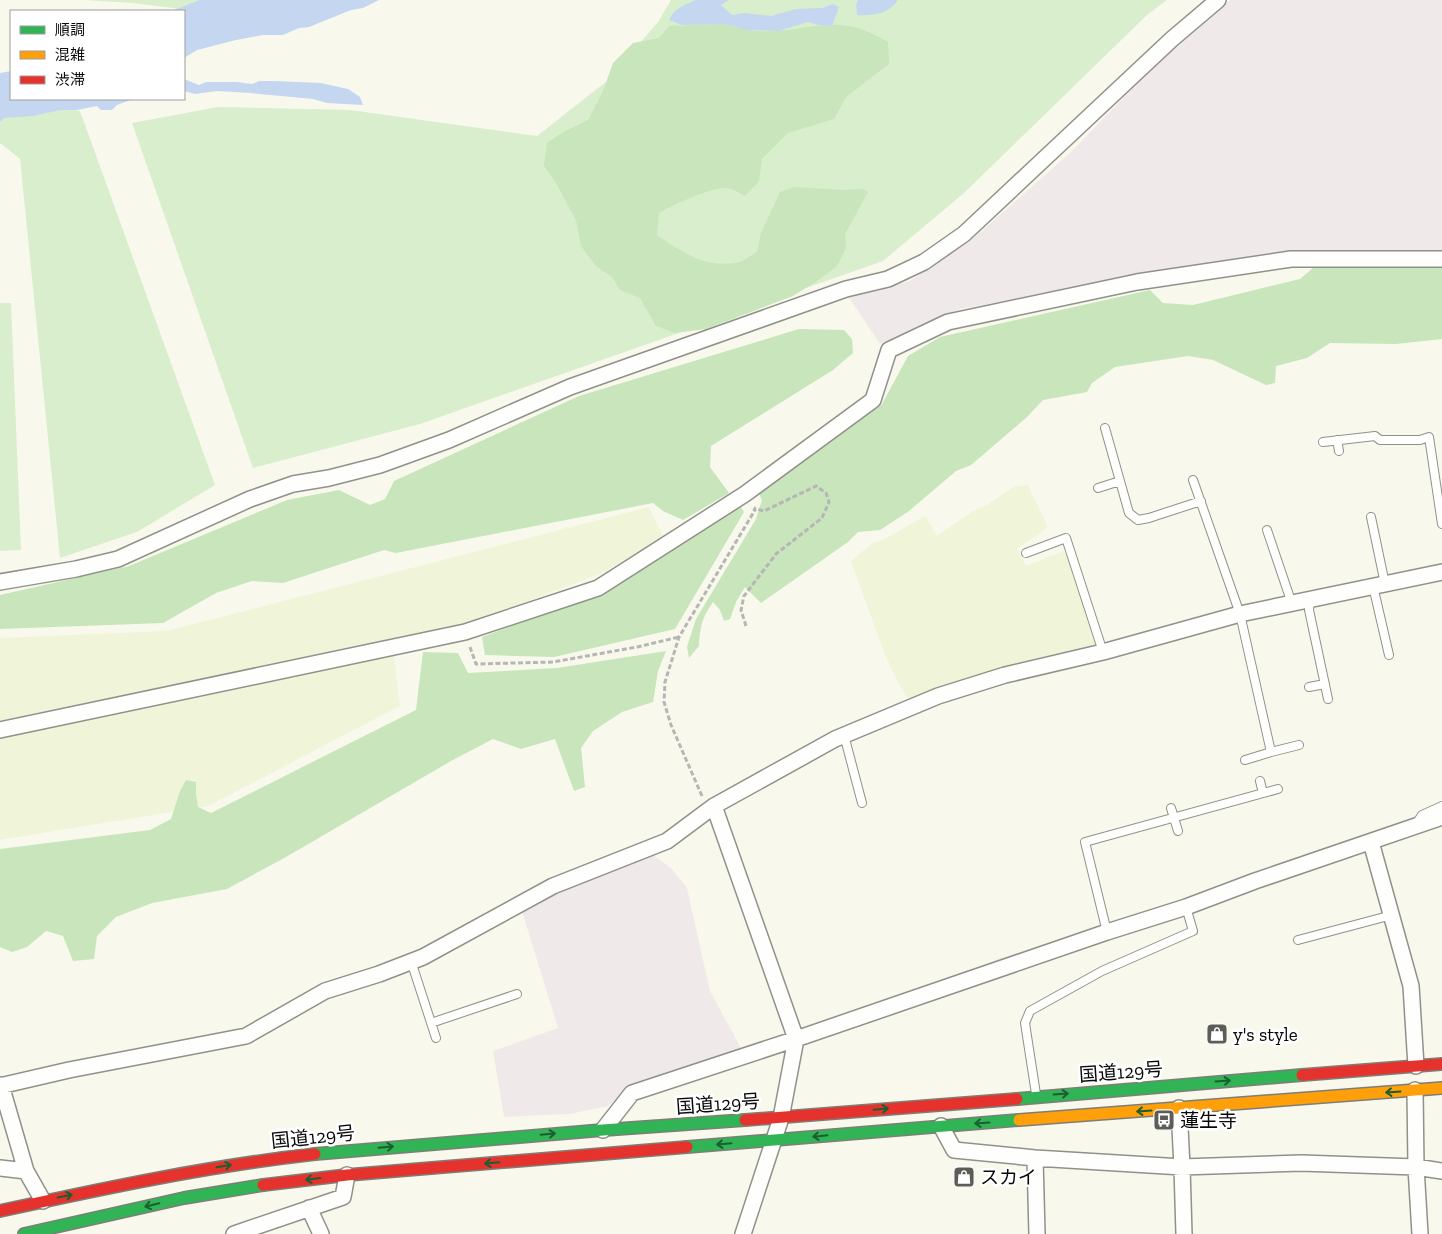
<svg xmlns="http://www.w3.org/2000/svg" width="1442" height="1234" viewBox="0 0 1442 1234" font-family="'Zilla Slab','Noto Sans JP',serif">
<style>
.industrial{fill:#efeae9}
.farmland{fill:#f0f5d9}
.green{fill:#d9eecd}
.forest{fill:#c8e5bc}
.water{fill:#c5d6f0}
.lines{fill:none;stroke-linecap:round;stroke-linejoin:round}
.lane-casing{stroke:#91918b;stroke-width:10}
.street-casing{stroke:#91918b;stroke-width:18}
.fast-casing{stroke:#7e7e78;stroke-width:14}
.slow-casing{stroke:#7e7e78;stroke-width:14}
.jam-casing{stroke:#7e7e78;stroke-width:14}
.path{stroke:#b6b6b4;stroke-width:3;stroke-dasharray:5 2.5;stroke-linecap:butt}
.lane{stroke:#fefefc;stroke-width:8}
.street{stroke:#fefefc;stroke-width:15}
.fast{stroke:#30b455;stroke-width:11}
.slow{stroke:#ff9f0a;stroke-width:11}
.jam{stroke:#e5322d;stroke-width:11}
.oneway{stroke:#1c5e2f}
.labels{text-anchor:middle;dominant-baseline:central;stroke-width:5;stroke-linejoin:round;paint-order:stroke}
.poi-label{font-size:19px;fill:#090909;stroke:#fff;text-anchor:start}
.street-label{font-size:19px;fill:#090909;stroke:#fff}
</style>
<rect width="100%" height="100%" fill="#f8f9ec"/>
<path class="industrial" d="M 1230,0 L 1442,0 L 1442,253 L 1297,250 L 960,309 L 880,344 L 848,296 L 910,281 L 976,236 L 1071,152 L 1155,65 Z
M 649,852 L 672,869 L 687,888 L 710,991 L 742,1050 L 627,1091 L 608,1106 L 570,1114 L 504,1117 L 493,1051 L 558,1028 L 521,908 Z"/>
<path class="farmland" d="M 1028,485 L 1048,527 L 1017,549 L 1026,566 L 1063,551 L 1066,554 L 1096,646 L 1048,656 L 950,684 L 909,701 L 895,677 L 882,647 L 851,561 L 872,543 L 883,540 L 925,516 L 937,536 L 972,512 L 987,505 L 1015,486 Z
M 649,507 L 664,537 L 600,574 L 461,626 L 392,643 L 400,706 L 208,806 L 0,840 L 0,638 L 166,631 Z"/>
<path class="green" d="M 83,0 L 294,0 L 268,20 L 133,3 Z
M 671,0 L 1167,0 L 1147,15 L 964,193 L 883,261 L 420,424 L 253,468 L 132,123 L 218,107 L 350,110 L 537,136 L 607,81 L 658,22 Z
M 0,99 L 80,111 L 215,485 L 137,532 L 60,558 L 20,159 L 0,143 Z
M 0,303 L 11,303 L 21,550 L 0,551 Z"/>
<path class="forest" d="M 725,24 C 744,30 759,32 779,31 C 802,29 825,22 849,26 C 862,28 876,35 888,42 L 889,64 L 846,97 L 834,119 L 788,133 L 762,159 L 759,181 L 745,196 C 740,193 733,189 727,188 C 715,186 670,206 659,213 L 657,235 C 684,253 705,269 740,262 C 745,260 751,255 757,252 L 761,233 L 780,192 L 794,187 L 843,190 L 863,189 L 868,192 L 845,234 L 846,248 L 837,266 L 817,281 L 793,296 L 706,329 L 675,333 L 656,326 L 640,298 L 620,290 L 612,277 L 596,266 L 581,246 L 576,220 L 553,178 L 544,166 L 547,143 L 563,132 L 588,120 L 603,91 L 613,63 L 633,43 L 659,38 L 669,26 Z
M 1442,266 L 1442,339 L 1396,344 L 1330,343 L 1307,358 L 1276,366 L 1275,383 L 1266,385 L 1213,360 L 1188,356 L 1115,367 L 1092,383 L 1087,392 L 1043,400 L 1026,418 L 971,465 L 956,471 L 909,511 L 880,530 L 858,532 L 848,542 L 761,603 L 745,587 L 736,602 L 730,619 L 724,621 L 720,610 L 713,602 C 702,618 700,626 699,646 L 689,658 L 687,647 L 696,619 L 756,519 L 762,500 L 759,494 L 882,404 L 908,356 L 940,337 L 1150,290 L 1163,303 L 1193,305 L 1300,279 L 1314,267 Z
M 799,329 L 844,330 L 852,339 L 853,353 L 833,370 L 711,446 L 710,467 L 729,493 L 683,520 L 663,511 L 653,503 L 396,553 L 384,550 L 283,583 L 252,581 L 216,593 L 163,623 L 0,629 L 0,595 L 129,566 L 287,500 L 339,490 L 370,505 L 385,499 L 394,481 L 579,396 Z
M 740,506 L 744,512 L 675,629 L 554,657 L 485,655 L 482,637 L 604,591 Z
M 666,651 L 658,671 L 653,702 L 622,712 L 593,731 L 581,748 L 585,787 L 574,791 L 555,739 L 521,749 L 493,739 L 451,761 L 286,857 L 227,889 L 152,903 L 116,917 L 97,936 L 94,959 L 73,961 L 63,936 L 46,931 L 27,947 L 12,952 L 0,947 L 0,849 L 150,830 L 171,819 L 180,791 L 186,780 L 196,782 L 196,794 L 198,807 L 211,813 L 416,710 L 423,652 L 458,653 L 468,673 L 557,668 Z"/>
<path class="water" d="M 200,0 L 379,0 L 363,8 L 351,10 L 309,27 L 299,28 L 283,35 L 263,35 L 236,40 L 197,50 L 184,58 L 184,11 L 171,11 Z
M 696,0 L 729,0 L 721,5 L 732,15 L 745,13 L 771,16 L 796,9 L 822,8 L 833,4 L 839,7 L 832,26 L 818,25 L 808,22 L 779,31 L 747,30 L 725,24 L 682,25 L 669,20 C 674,8 685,5 696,0 Z
M 858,0 L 898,0 C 889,14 872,16 857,15 L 856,5 Z
M 11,71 L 11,99 L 133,99 L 117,105 L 112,110 L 101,110 L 97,106 L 77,110 L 60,110 L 33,116 L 4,118 L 0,122 L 0,73 Z
M 184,79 L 199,85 L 206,82 L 237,82 L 252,84 L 259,81 L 275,81 L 321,83 L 348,89 L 360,97 L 363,105 L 327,103 L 313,99 L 250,93 L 217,91 L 195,94 L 184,91 Z"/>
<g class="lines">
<g class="lane-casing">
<path id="lane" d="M 1105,428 L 1129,513 L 1138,520 L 1149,518 L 1201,501
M 1337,440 L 1339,451
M 1323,442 L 1375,436 L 1380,440 L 1420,440 L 1429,437 L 1442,524
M 1193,480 L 1240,614 L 1271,752 L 1245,760
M 1098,488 L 1120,481
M 1371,517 L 1385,584
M 1267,530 L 1289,595 L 1290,604
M 1026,553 L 1066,538 L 1103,652
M 1373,586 L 1389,655
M 1310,600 L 1309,610 L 1328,699
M 1309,687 L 1325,684
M 844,735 L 862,803
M 1271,752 L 1299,745
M 1260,781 L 1263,793
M 1171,808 L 1178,831
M 1416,824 L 1422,815 L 1442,806
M 1107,932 L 1085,842 L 1278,789
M 1298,940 L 1392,915
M 411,961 L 436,1038
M 431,1023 L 517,994
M 1036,1094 L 1025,1023 L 1030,1011 L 1102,971 L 1193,931 L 1186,907"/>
</g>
<g class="street-casing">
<path id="street" d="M 0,582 L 76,569 L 118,559 L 250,499 L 293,484 L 329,478 L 380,465 L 449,440 L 570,387 L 846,289 L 888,279 L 924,262 L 964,234 L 1172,39 L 1218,0
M 0,730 L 465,632 L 598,588 L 745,494 L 873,400 L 889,350 L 948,322 L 1137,282 L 1291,259 L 1442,259
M 1371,842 L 1411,986 L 1416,1066
M 1,1085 L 26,1171
M 0,1086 L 69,1070 L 246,1036 L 325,991 L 379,974 L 423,957 L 553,886 L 667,841 L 714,806
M 1415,1090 L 1416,1167 L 1420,1234
M 1179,1108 L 1182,1167 L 1184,1234
M 941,1126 L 954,1150 L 1035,1158 L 1182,1167 L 1301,1163 L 1416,1167 L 1442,1171
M 603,1130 L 632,1093 L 796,1039 L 1107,932 L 1186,907 L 1255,881 L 1442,817
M 1035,1158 L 1037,1234
M 0,1168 L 26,1171 L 43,1201
M 309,1208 L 321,1234
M 234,1234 L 343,1197 L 347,1175
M 743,1234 L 781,1118 L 796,1039 L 714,806 L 835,739 L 938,696 L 1005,675 L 1103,652 L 1240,614 L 1442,572"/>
</g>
<g class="fast-casing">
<path id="fast" d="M 1017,1099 L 1302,1075
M 687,1147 L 1019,1120
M 315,1154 L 603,1130 L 745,1120
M 24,1234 L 184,1198 L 263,1185"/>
</g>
<g class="slow-casing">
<path id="slow" d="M 1019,1120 L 1442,1088"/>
</g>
<g class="jam-casing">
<path id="jam" d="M 1302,1075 L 1442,1064
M 745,1120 L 1017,1099
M 263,1185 L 347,1175 L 687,1147
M 0,1211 C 105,1188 209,1166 315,1154"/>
</g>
<path class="path" d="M 746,626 L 741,610 L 744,596 L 776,554 L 822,518 L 829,502 L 826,493 L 816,486 L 764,511 L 754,508
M 470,647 L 476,664 L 553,662 L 637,647 L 679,637
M 702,796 L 671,725 L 664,702 L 665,682 L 679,637 L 755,510 L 753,509"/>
<use href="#lane" class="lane"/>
<use href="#street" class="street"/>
<use href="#fast" class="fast"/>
<use href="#slow" class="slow"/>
<use href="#jam" class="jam"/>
</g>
<defs><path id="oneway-shaft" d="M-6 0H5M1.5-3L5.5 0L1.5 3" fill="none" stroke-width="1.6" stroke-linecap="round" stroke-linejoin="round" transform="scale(1.25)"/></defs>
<g class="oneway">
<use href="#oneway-shaft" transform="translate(1223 1081) rotate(-4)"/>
<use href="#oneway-shaft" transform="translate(1393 1092) rotate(176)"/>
<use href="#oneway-shaft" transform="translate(1061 1094) rotate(-4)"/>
<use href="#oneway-shaft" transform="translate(881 1109) rotate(-5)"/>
<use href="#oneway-shaft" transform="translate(1144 1111) rotate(176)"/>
<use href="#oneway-shaft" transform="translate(982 1123) rotate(176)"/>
<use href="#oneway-shaft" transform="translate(548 1134) rotate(-5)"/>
<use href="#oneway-shaft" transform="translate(820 1136) rotate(174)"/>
<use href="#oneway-shaft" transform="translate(724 1144) rotate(175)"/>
<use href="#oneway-shaft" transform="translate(386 1147) rotate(-5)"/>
<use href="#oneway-shaft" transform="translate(492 1163) rotate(175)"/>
<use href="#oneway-shaft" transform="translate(224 1166) rotate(-10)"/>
<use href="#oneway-shaft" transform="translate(313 1179) rotate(173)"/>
<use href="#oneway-shaft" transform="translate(65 1196) rotate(-12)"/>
<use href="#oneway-shaft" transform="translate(152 1205) rotate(167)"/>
</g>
<defs>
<g id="shop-square" transform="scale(1.125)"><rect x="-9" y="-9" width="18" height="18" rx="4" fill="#5d5d58" stroke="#fff"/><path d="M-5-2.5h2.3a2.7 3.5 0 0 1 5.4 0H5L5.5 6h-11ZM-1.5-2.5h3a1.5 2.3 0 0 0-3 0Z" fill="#fff"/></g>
<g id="bus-square" transform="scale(1.125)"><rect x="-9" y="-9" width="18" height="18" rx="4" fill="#5d5d58" stroke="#fff"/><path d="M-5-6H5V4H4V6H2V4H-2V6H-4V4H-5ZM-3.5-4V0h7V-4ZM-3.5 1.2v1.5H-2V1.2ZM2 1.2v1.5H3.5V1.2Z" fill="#fff"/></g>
</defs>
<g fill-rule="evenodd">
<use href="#shop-square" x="1217" y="1034"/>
<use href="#bus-square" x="1164" y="1120"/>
<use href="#shop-square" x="964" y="1177"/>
</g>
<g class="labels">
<g class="poi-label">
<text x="1233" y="1034">y's style</text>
<text x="1180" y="1120">蓮生寺</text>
<text x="980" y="1177">スカイ</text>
</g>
<g class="street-label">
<text transform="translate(1121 1072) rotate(-4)">国道129号</text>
<text transform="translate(718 1104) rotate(-4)">国道129号</text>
<text transform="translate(313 1137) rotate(-6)">国道129号</text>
</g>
</g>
<rect x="10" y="10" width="175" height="90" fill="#ffffff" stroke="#9d9d9d"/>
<rect x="20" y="26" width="25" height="8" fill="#30b455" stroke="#9d9d9d"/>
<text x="55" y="35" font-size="15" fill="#090909">順調</text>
<rect x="20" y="51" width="25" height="8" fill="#ff9f0a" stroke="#9d9d9d"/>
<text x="55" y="60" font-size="15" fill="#090909">混雑</text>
<rect x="20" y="76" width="25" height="8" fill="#e5322d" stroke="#9d9d9d"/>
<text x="55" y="85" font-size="15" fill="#090909">渋滞</text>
</svg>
